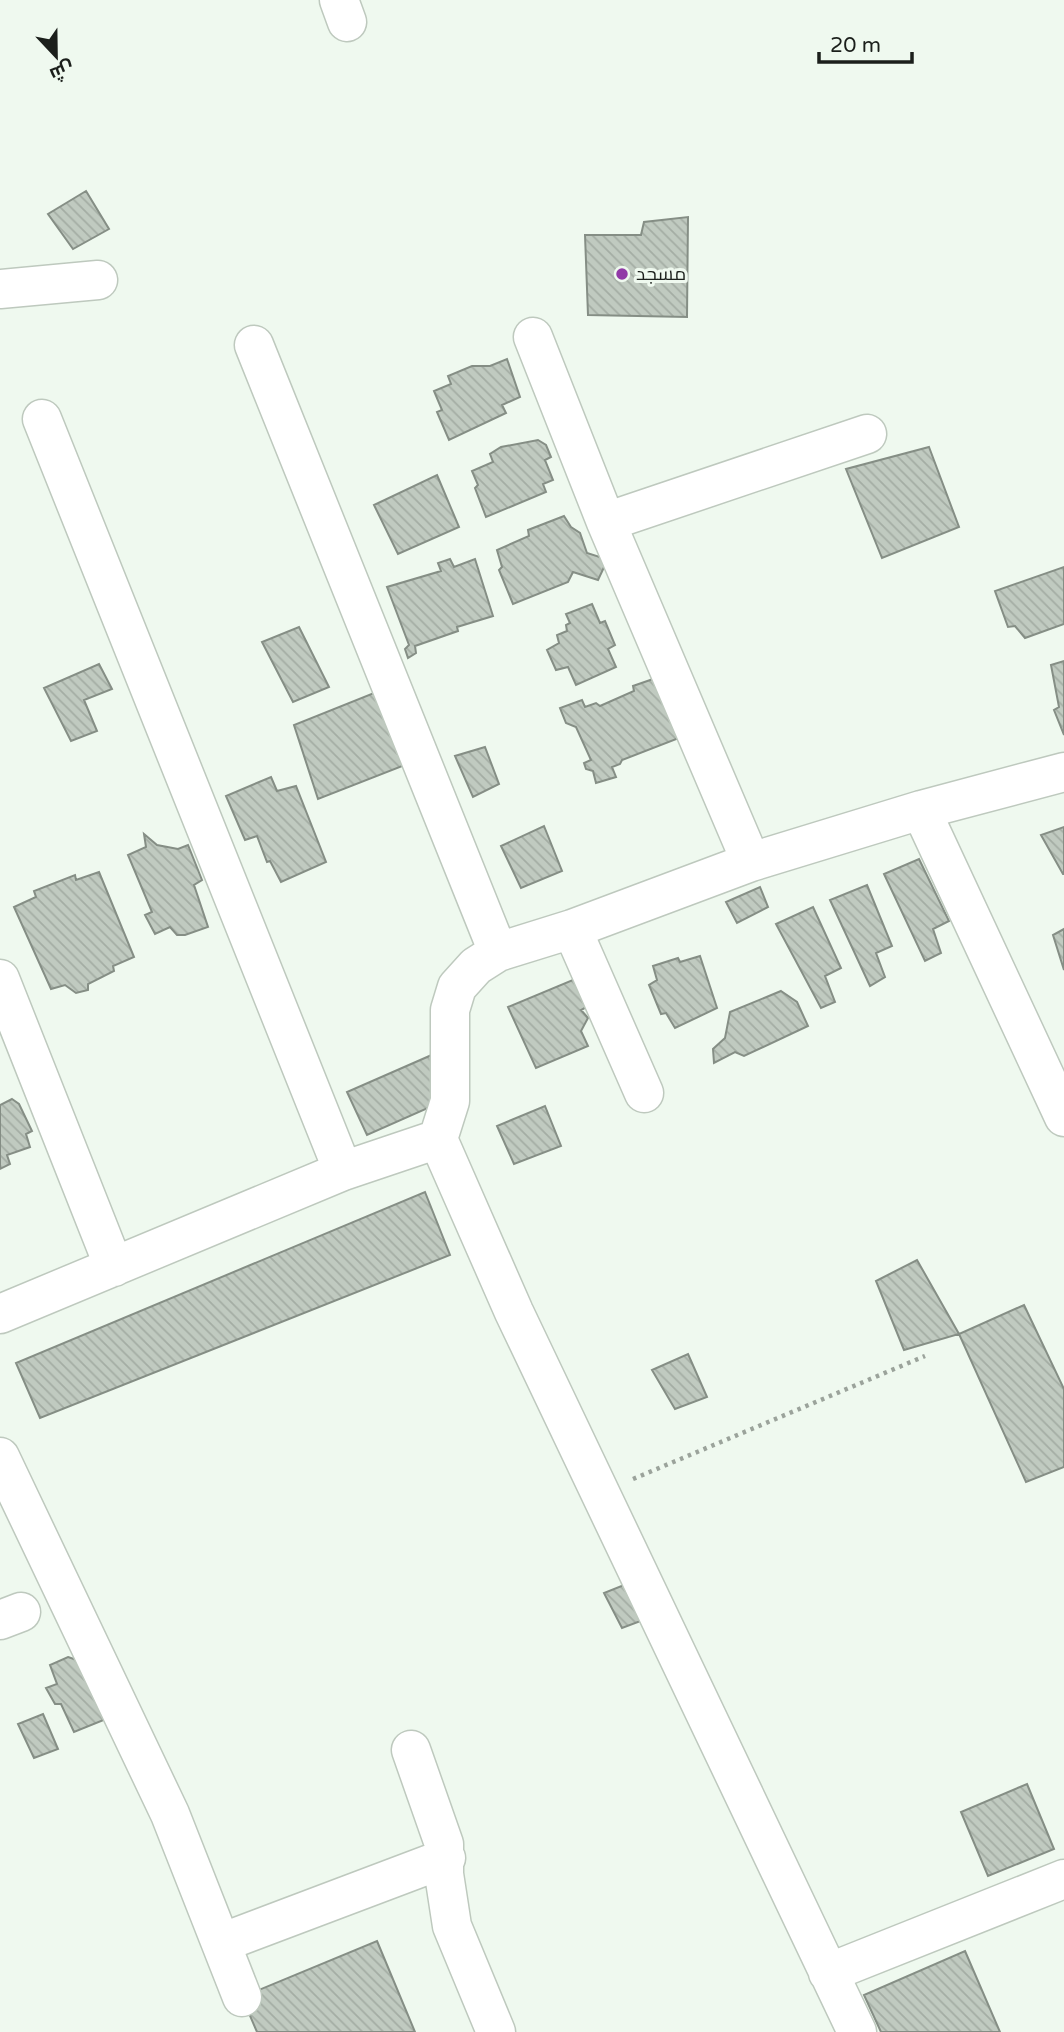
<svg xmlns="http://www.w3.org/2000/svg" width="1064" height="2032" viewBox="0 0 1064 2032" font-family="'Varela Round',Cairo,sans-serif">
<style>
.building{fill:url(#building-back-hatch);stroke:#858e85;stroke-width:2}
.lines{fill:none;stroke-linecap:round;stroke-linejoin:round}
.minor-casing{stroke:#bec9be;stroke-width:41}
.path{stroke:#9ba39b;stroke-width:4.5;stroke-dasharray:3.5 5;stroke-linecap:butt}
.minor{stroke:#fff;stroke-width:38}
.poi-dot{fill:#913aa7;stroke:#eff9ef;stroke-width:2.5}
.labels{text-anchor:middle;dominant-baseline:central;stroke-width:6;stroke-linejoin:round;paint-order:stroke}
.poi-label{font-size:19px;fill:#1b1f1b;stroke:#eff9ef;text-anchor:start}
</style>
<defs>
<pattern id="building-back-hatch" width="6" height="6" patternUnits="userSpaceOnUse" patternTransform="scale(1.75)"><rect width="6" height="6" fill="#c0cac0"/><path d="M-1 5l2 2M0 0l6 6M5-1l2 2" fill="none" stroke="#a4ada4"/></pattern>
</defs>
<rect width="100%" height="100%" fill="#eff9ef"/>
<path class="building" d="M 86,191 L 109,229 L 73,249 L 48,214 Z
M 688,217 L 687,317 L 588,315 L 585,235 L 641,235 L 644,222 Z
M 507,359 L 520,397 L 502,405 L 506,413 L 449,440 L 437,412 L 442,410 L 434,391 L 451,384 L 448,376 L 472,366 L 490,366 Z
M 538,440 L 546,445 L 551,457 L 545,460 L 553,480 L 543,484 L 546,492 L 486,517 L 475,488 L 478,485 L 472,471 L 493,462 L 490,454 L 501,447 Z
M 929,447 L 959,527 L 882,558 L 846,469 Z
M 437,475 L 459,527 L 398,554 L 374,505 Z
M 564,516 L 571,527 L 580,533 L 587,553 L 603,558 L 606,563 L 598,580 L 573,572 L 568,582 L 513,604 L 499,570 L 502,567 L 497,550 L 529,536 L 528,530 Z
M 450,559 L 454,567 L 475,559 L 493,616 L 457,627 L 458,631 L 415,646 L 416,653 L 408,658 L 405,649 L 409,645 L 387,587 L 441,571 L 438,563 Z
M 1064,567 L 1064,624 L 1025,638 L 1015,626 L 1008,627 L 995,591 Z
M 592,604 L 600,623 L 605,621 L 615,645 L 608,649 L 616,667 L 576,685 L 568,667 L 556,670 L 547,650 L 559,643 L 557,635 L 567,631 L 566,625 L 570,623 L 566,614 Z
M 299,627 L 329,687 L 293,702 L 262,642 Z
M 1064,661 L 1064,735 L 1054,710 L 1059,707 L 1051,665 Z
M 99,664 L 112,689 L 84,700 L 97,731 L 71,741 L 44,688 Z
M 653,679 L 679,738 L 622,760 L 620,764 L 612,767 L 616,777 L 596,783 L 593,771 L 586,769 L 584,763 L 591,760 L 576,727 L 566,723 L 560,708 L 582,700 L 585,707 L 596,703 L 600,706 L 634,691 L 633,686 Z
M 384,689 L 415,761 L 318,799 L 294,725 Z
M 485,747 L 499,784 L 473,797 L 455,756 Z
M 271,777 L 277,791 L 296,786 L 326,862 L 281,882 L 270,861 L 267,862 L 257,836 L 245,840 L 226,796 Z
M 544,826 L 562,871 L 521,888 L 501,846 Z
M 1064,827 L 1064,874 L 1063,874 L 1041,835 Z
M 144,834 L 157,845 L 178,849 L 188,845 L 202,880 L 194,885 L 208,927 L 185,935 L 177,935 L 170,927 L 155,934 L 145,915 L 152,912 L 128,855 L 146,847 Z
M 919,859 L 949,921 L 933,929 L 941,953 L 925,961 L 884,874 Z
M 99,872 L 134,957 L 113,966 L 114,971 L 88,984 L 88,990 L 76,993 L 65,985 L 51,989 L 14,907 L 36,897 L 34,891 L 75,875 L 76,880 Z
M 867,885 L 892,946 L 876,953 L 885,977 L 870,986 L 830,900 Z
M 760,887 L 768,907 L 737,923 L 726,902 Z
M 813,907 L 841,968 L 825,976 L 835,1002 L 821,1008 L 776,924 Z
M 1064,929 L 1064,970 L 1053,935 Z
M 700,956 L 717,1008 L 675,1028 L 666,1013 L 661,1014 L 649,985 L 657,980 L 653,966 L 678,958 L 680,962 Z
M 580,977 L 592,1004 L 581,1010 L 588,1018 L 581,1031 L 588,1046 L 536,1068 L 508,1007 Z
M 781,991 L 797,1002 L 808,1026 L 744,1056 L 735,1052 L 714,1063 L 713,1049 L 725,1038 L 730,1012 Z
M 434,1054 L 446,1100 L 367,1135 L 347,1092 Z
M 12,1099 L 19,1104 L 32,1131 L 26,1134 L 30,1147 L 7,1155 L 10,1164 L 0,1169 L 0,1105 Z
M 545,1106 L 561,1146 L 514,1164 L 497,1126 Z
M 425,1192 L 450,1255 L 40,1418 L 16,1363 Z
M 917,1260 L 959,1334 L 904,1350 L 876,1281 Z
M 1024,1305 L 1064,1389 L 1064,1467 L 1026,1482 L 959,1334 Z
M 688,1354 L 707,1397 L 675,1409 L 652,1370 Z
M 629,1583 L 646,1619 L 622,1628 L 604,1593 Z
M 68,1657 L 77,1660 L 111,1717 L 74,1732 L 61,1704 L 55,1704 L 46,1688 L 57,1684 L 50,1665 Z
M 43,1714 L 58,1749 L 34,1758 L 18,1724 Z
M 1027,1784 L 1054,1849 L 988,1876 L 961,1812 Z
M 377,1941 L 415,2032 L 257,2032 L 242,1997 Z
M 965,1951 L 1000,2032 L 881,2032 L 864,1995 Z"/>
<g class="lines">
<g class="minor-casing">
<path id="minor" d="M 339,0 L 347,22
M 0,289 L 98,280
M 533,337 L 606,522 L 751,862
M 254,345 L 498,952
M 42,419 L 343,1171
M 606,522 L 867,434
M 921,810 L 1064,1117
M 572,929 L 644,1093
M 0,979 L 114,1267
M 0,1314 L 343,1171 L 438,1139
M 0,1457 L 170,1814 L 242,1997
M 0,1620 L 21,1612
M 411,1750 L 444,1844 L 444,1874 L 452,1926 L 496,2032
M 221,1943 L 446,1858
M 828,1973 L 1064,1879
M 857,2032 L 514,1312 L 438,1139 L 450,1101 L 450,1010 L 457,987 L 476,966 L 498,952 L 572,929 L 751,862 L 921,810 L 1064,772"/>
</g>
<path class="path" d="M 633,1479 L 925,1356"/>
<use href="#minor" class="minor"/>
</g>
<circle class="poi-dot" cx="622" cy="274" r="7"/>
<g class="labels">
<g class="poi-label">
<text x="636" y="274">مسجد</text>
</g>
</g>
<g transform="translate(56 56) rotate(158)" stroke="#eff9ef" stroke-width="5" paint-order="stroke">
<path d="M0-5L12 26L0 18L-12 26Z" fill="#1b1f1b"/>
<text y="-10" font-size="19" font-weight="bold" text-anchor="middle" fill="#1b1f1b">ش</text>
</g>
<path d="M819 52v10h93v-10" fill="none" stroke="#1b1f1b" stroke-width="3.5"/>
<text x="830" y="52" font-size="21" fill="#1b1f1b" stroke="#eff9ef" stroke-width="5" paint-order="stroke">20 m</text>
</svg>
